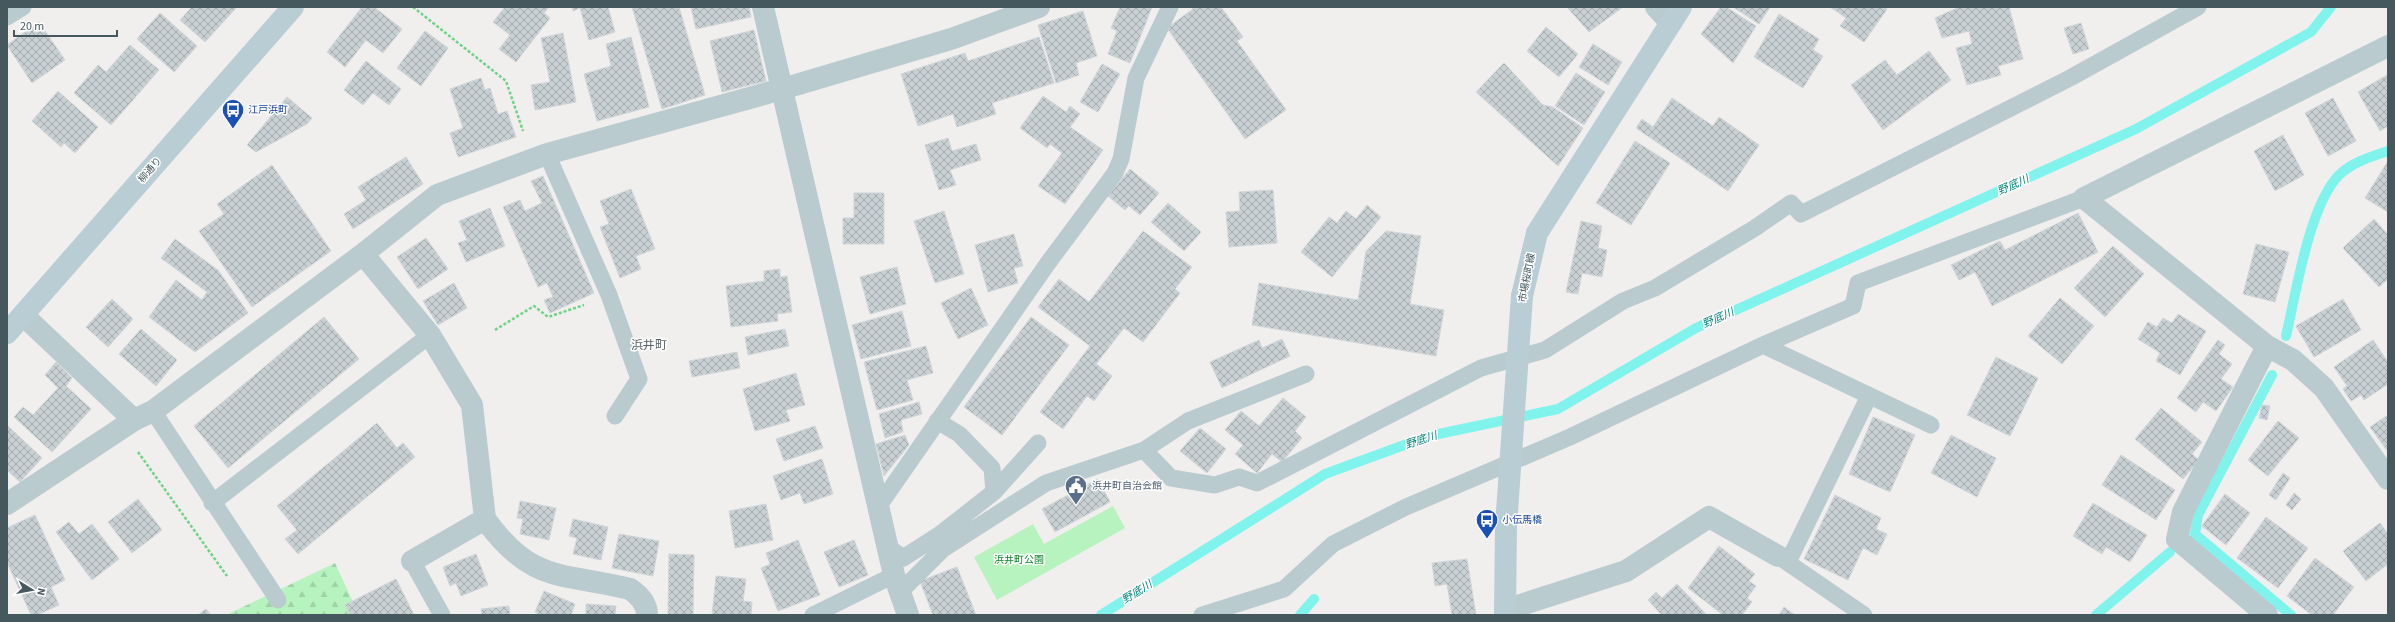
<svg xmlns="http://www.w3.org/2000/svg" width="2395" height="622" viewBox="0 0 2395 622" font-family="'Source Sans 3','Noto Sans JP',sans-serif">
<style>
.forest{fill:url(#forest-firs)}
.park{fill:#b7f3be}
.lines{fill:none;stroke-linecap:round;stroke-linejoin:round}
.stream{stroke:#80f4ec;stroke-width:10}
.building{fill:url(#building-cross-hatch);stroke:#d1d6da}
.path{stroke:#6cd484;stroke-width:2.5;stroke-dasharray:3 2;stroke-linecap:butt}
.lane{stroke:#bacbcf;stroke-width:17}
.street{stroke:#bacbcf;stroke-width:22}
.secondary{stroke:#b9cdd4;stroke-width:22}
.secondary-bridge{stroke:#b9cdd4;stroke-width:22}
.labels{text-anchor:middle;dominant-baseline:central;stroke-width:3;stroke-linejoin:round;paint-order:stroke}
.transit-label{font-size:10px;fill:#164399;stroke:#fff;text-anchor:start}
.street-label{font-size:10px;fill:#44585d;stroke:#fff}
.service-label{font-size:10px;fill:#4e5e75;stroke:#fff;text-anchor:start}
.park-label{font-size:10px;fill:#0e8529;stroke:#fff}
.water-label{font-size:11px;font-style:italic;fill:#05837b;stroke:#fff}
.quarter-label{font-size:12px;fill:#5a6164;stroke:#fff}
</style>
<defs>
<pattern id="forest-firs" width="22" height="20" patternUnits="userSpaceOnUse"><rect width="22" height="20" fill="#b7f3be"/><path d="M5 1l3.5 6h-7zM16 11l3.5 6h-7z" fill="#9fd2a6"/></pattern>
<pattern id="building-cross-hatch" width="8" height="8" patternUnits="userSpaceOnUse"><rect width="8" height="8" fill="#c9d0d3"/><path d="M0 0l8 8M0 8l8-8" fill="none" stroke="#a5acae"/></pattern>
</defs>
<rect width="100%" height="100%" fill="#f1eeee"/>
<path class="forest" d="M 335,563 L 359,615 L 226,615 Z"/>
<path class="park" d="M 1113,506 L 1125,528 L 997,600 L 974,557 L 1033,524 L 1044,544 Z"/>
<g class="lines">
<path class="stream" d="M 2286,336 C 2296,293 2309,206 2339,175 C 2353,162 2370,157 2388,151
M 2272,375 L 2198,515 L 2195,534 L 2291,615
M 1101,615 L 1325,474 L 1429,436 L 1558,409 L 1696,328 L 2136,129 L 2311,32 L 2331,7
M 1300,615 L 1314,599
M 2096,615 L 2170,552"/>
</g>
<path class="building" d="M 192,7 L 237,7 L 205,42 L 180,20 Z
M 362,7 L 374,7 L 402,29 L 383,53 L 366,40 L 345,67 L 327,52 Z
M 505,7 L 549,7 L 544,13 L 550,18 L 516,62 L 499,49 L 510,35 L 493,22 Z
M 572,7 L 608,7 L 615,32 L 589,40 L 580,8 L 573,11 Z
M 632,7 L 679,7 L 705,95 L 662,109 Z
M 691,7 L 749,7 L 751,17 L 696,29 Z
M 1120,7 L 1152,7 L 1130,63 L 1108,54 L 1117,31 L 1111,28 Z
M 1191,7 L 1221,7 L 1243,37 L 1237,41 L 1286,110 L 1245,139 L 1167,28 L 1193,9 Z
M 1567,7 L 1623,7 L 1589,32 Z
M 1721,7 L 1726,7 L 1756,26 L 1733,63 L 1701,34 Z
M 1733,7 L 1770,7 L 1759,24 Z
M 1830,7 L 1885,7 L 1887,9 L 1864,42 L 1840,26 L 1846,18 Z
M 1959,7 L 2009,7 L 2023,59 L 1998,66 L 2001,75 L 1967,85 L 1956,48 L 1972,44 L 1969,31 L 1942,38 L 1935,18 Z
M 1083,11 L 1097,56 L 1076,63 L 1079,75 L 1056,83 L 1038,25 Z
M 160,13 L 197,46 L 174,72 L 137,39 Z
M 1779,14 L 1819,39 L 1813,50 L 1823,56 L 1803,88 L 1754,57 Z
M 39,22 L 65,60 L 32,83 L 7,45 Z
M 2081,23 L 2089,49 L 2073,54 L 2064,28 Z
M 1546,27 L 1578,54 L 1559,77 L 1527,51 Z
M 754,30 L 766,81 L 722,92 L 710,41 Z
M 425,31 L 448,48 L 421,86 L 397,68 Z
M 563,33 L 576,102 L 535,110 L 531,85 L 550,82 L 541,38 Z
M 631,37 L 649,107 L 597,121 L 584,74 L 611,66 L 606,44 Z
M 1039,37 L 1054,83 L 992,103 L 996,114 L 957,127 L 953,114 L 918,126 L 901,74 L 965,53 L 968,61 Z
M 1593,44 L 1622,62 L 1608,85 L 1579,67 Z
M 130,45 L 159,70 L 111,125 L 74,93 L 98,65 L 106,72 Z
M 1929,51 L 1951,80 L 1883,130 L 1851,85 L 1885,60 L 1897,75 Z
M 366,61 L 401,89 L 389,105 L 373,93 L 363,105 L 344,90 Z
M 1504,63 L 1543,105 L 1553,107 L 1583,128 L 1558,166 L 1476,92 Z
M 1102,64 L 1120,74 L 1098,112 L 1080,102 Z
M 1576,73 L 1605,92 L 1584,125 L 1555,106 Z
M 2387,75 L 2388,126 L 2380,131 L 2358,92 Z
M 481,78 L 485,90 L 490,88 L 498,114 L 507,111 L 516,137 L 458,157 L 450,133 L 463,128 L 450,89 Z
M 58,91 L 98,127 L 75,153 L 64,143 L 61,147 L 32,121 Z
M 1043,96 L 1066,112 L 1070,106 L 1080,114 L 1070,127 L 1103,150 L 1065,204 L 1038,186 L 1062,153 L 1050,144 L 1047,148 L 1020,128 Z
M 287,97 L 312,118 L 307,124 L 256,152 L 247,145 Z
M 1672,98 L 1713,126 L 1719,117 L 1759,145 L 1728,191 L 1636,128 L 1642,119 L 1653,127 Z
M 2333,98 L 2356,141 L 2328,156 L 2305,113 Z
M 2283,135 L 2304,175 L 2275,191 L 2254,151 Z
M 948,138 L 952,151 L 976,144 L 981,160 L 950,170 L 956,185 L 939,190 L 925,145 Z
M 1635,141 L 1670,163 L 1631,225 L 1596,203 Z
M 406,157 L 423,184 L 353,229 L 344,214 L 366,200 L 358,187 Z
M 2388,161 L 2388,212 L 2365,198 Z
M 272,165 L 331,251 L 252,307 L 199,231 L 224,214 L 217,204 Z
M 1130,169 L 1159,193 L 1140,215 L 1129,206 L 1125,210 L 1108,196 Z
M 543,176 L 594,293 L 550,313 L 544,300 L 553,297 L 547,283 L 538,287 L 503,207 L 520,200 L 525,211 L 542,203 L 531,181 Z
M 631,189 L 655,249 L 636,256 L 641,269 L 620,278 L 600,227 L 609,224 L 600,201 Z
M 1273,190 L 1277,243 L 1229,247 L 1226,212 L 1240,211 L 1239,192 Z
M 854,193 L 884,193 L 884,244 L 843,244 L 843,218 L 854,218 Z
M 1168,203 L 1201,232 L 1184,251 L 1151,222 Z
M 1367,205 L 1381,217 L 1332,277 L 1301,252 L 1329,217 L 1337,223 L 1346,211 L 1356,219 Z
M 490,208 L 505,246 L 466,262 L 458,243 L 467,240 L 459,221 Z
M 944,211 L 964,274 L 935,283 L 914,221 Z
M 2078,213 L 2098,252 L 1992,306 L 1975,272 L 1959,280 L 1951,265 L 2000,241 L 2005,250 Z
M 2374,219 L 2388,235 L 2388,279 L 2379,287 L 2343,248 Z
M 1581,221 L 1602,226 L 1598,248 L 1607,250 L 1602,277 L 1582,273 L 1578,294 L 1566,292 Z
M 1143,231 L 1192,267 L 1175,289 L 1180,293 L 1143,342 L 1124,328 L 1096,364 L 1112,376 L 1094,401 L 1087,396 L 1063,429 L 1040,412 L 1090,346 L 1038,307 L 1059,279 L 1089,302 Z
M 1386,231 L 1421,236 L 1410,304 L 1444,310 L 1436,356 L 1252,325 L 1259,283 L 1358,300 L 1366,251 Z
M 1014,234 L 1023,266 L 1014,268 L 1018,283 L 988,292 L 975,245 Z
M 426,238 L 448,269 L 418,289 L 397,257 Z
M 175,239 L 218,270 L 248,313 L 195,352 L 149,317 L 176,280 L 202,300 L 207,292 L 161,258 Z
M 2256,244 L 2289,252 L 2275,302 L 2243,294 Z
M 2113,246 L 2144,274 L 2105,317 L 2074,288 Z
M 897,267 L 906,304 L 870,314 L 860,277 Z
M 780,269 L 780,277 L 787,276 L 792,312 L 777,314 L 778,321 L 731,327 L 726,286 L 764,281 L 764,271 Z
M 454,283 L 467,308 L 438,325 L 423,301 Z
M 971,288 L 988,325 L 958,339 L 941,303 Z
M 2060,298 L 2094,326 L 2062,364 L 2028,336 Z
M 112,299 L 133,319 L 108,347 L 86,327 Z
M 2343,299 L 2361,330 L 2314,357 L 2296,326 Z
M 902,311 L 911,346 L 861,359 L 852,325 Z
M 2178,314 L 2206,331 L 2180,375 L 2156,361 L 2160,353 L 2138,339 L 2148,322 L 2157,327 L 2163,318 L 2172,323 Z
M 324,317 L 359,359 L 228,468 L 194,426 Z
M 1031,317 L 1069,345 L 1002,435 L 964,407 Z
M 141,329 L 177,360 L 156,386 L 119,354 Z
M 785,329 L 789,346 L 748,355 L 745,337 Z
M 1282,339 L 1290,356 L 1222,388 L 1210,362 L 1259,340 L 1262,348 Z
M 2218,340 L 2225,345 L 2219,354 L 2232,364 L 2221,379 L 2233,387 L 2216,411 L 2203,402 L 2196,412 L 2177,398 Z
M 2373,340 L 2388,362 L 2388,384 L 2364,400 L 2361,395 L 2351,401 L 2343,389 L 2347,386 L 2334,367 Z
M 926,346 L 933,373 L 907,380 L 913,400 L 877,410 L 864,362 Z
M 737,352 L 740,368 L 692,377 L 689,361 Z
M 1996,357 L 2038,378 L 2010,436 L 1967,415 Z
M 56,362 L 72,378 L 66,386 L 91,409 L 52,452 L 14,417 L 23,407 L 33,415 L 58,388 L 45,375 Z
M 796,373 L 805,405 L 786,410 L 790,421 L 755,431 L 743,389 Z
M 1283,398 L 1306,417 L 1295,431 L 1302,438 L 1282,462 L 1272,454 L 1257,473 L 1235,454 L 1243,445 L 1225,430 L 1241,411 L 1259,426 Z
M 919,402 L 922,414 L 901,420 L 903,432 L 885,438 L 879,414 Z
M 2262,405 L 2270,406 L 2267,420 L 2259,418 Z
M 2161,408 L 2202,442 L 2192,454 L 2199,460 L 2183,479 L 2135,439 Z
M 2388,415 L 2388,452 L 2370,427 Z
M 1873,417 L 1915,435 L 1890,492 L 1849,474 Z
M 2278,421 L 2299,438 L 2268,476 L 2248,460 Z
M 377,423 L 397,448 L 403,443 L 415,457 L 298,554 L 285,539 L 297,530 L 277,506 Z
M 7,425 L 42,458 L 20,482 L 7,470 Z
M 815,426 L 823,448 L 784,461 L 776,439 Z
M 1200,428 L 1226,449 L 1207,473 L 1180,451 Z
M 905,435 L 909,445 L 884,476 L 876,444 Z
M 1951,435 L 1996,458 L 1977,497 L 1931,473 Z
M 2121,455 L 2175,490 L 2156,520 L 2102,485 Z
M 822,459 L 833,494 L 804,504 L 800,493 L 781,500 L 773,476 Z
M 2283,473 L 2290,478 L 2276,500 L 2269,495 Z
M 1098,479 L 1110,502 L 1055,532 L 1042,509 Z
M 2294,493 L 2301,499 L 2292,510 L 2286,505 Z
M 2225,494 L 2250,513 L 2226,545 L 2202,526 Z
M 1835,495 L 1881,518 L 1876,529 L 1887,534 L 1877,555 L 1863,548 L 1848,580 L 1804,559 Z
M 138,499 L 162,530 L 132,553 L 108,522 Z
M 520,501 L 556,508 L 549,540 L 520,534 L 523,519 L 517,518 Z
M 2093,503 L 2147,535 L 2130,562 L 2106,547 L 2102,554 L 2073,536 Z
M 766,504 L 773,540 L 735,548 L 729,511 Z
M 35,515 L 65,580 L 51,587 L 59,605 L 37,615 L 31,615 L 7,562 L 7,528 Z
M 2266,517 L 2308,548 L 2278,588 L 2237,558 Z
M 573,519 L 608,527 L 601,560 L 573,554 L 577,538 L 569,536 Z
M 69,522 L 79,534 L 92,524 L 119,559 L 92,580 L 56,532 Z
M 2380,523 L 2388,534 L 2388,564 L 2366,581 L 2343,551 Z
M 619,534 L 659,541 L 653,576 L 612,568 Z
M 798,540 L 820,595 L 778,611 L 761,568 L 770,564 L 766,553 Z
M 854,540 L 868,575 L 839,587 L 824,552 Z
M 1719,546 L 1755,574 L 1749,581 L 1756,586 L 1747,598 L 1752,602 L 1742,615 L 1723,615 L 1688,588 Z
M 476,554 L 488,585 L 461,596 L 456,583 L 450,586 L 443,567 Z
M 669,554 L 694,555 L 693,615 L 668,615 Z
M 2315,558 L 2354,587 L 2333,615 L 2312,615 L 2287,596 Z
M 1467,559 L 1476,615 L 1452,615 L 1447,584 L 1435,586 L 1432,563 Z
M 957,567 L 976,615 L 933,615 L 920,581 Z
M 716,576 L 746,579 L 743,601 L 752,602 L 751,615 L 712,615 Z
M 396,579 L 414,615 L 350,615 L 345,605 Z
M 1677,584 L 1707,615 L 1662,615 L 1648,600 L 1656,592 L 1662,598 Z
M 544,591 L 575,604 L 571,615 L 540,615 L 535,612 Z
M 586,604 L 616,606 L 615,615 L 586,615 Z
M 509,606 L 510,615 L 482,615 L 481,609 Z
M 1784,607 L 1795,615 L 1779,615 Z
M 206,609 L 211,615 L 198,615 Z"/>
<g class="lines">
<path class="path" d="M 413,7 L 506,81 L 523,131
M 495,330 L 534,306 L 548,317 L 584,305
M 138,452 L 227,576"/>
<path class="lane" d="M 7,17 L 23,7
M 547,154 L 609,295 L 639,379 L 615,416
M 1763,345 L 1931,425
M 153,411 L 278,600
M 937,421 L 959,434 L 992,468 L 994,492
M 1144,450 L 1171,478 L 1215,485 L 1239,477 L 1257,483 L 1481,368 L 1545,350 L 1623,301 L 1655,288 L 1755,228 L 1791,203 L 1801,214 L 2070,78 L 2198,7
M 212,503 L 430,335
M 878,507 L 1048,263 L 1115,173 L 1121,159 L 1136,78 L 1170,7
M 887,546 L 903,558 L 939,535 L 994,492 L 1038,443
M 1778,556 L 1864,615
M 412,561 L 442,615
M 1788,562 L 1869,396
M 900,592 L 943,549 L 1046,483 L 1144,450 L 1188,421 L 1306,374
M 813,615 L 894,575
M 1202,615 L 1284,589 L 1333,544 L 1406,507 L 1570,437 L 1763,345 L 1853,306 L 1858,283 L 2084,198"/>
<path class="street" d="M 763,7 L 894,575 L 908,615
M 1656,7 L 1671,23
M 2388,46 L 2084,198 L 2267,346 L 2293,360 L 2324,388 L 2388,479
M 363,254 L 430,335 L 472,405 L 485,519 C 532,584 561,572 630,589 C 639,595 647,604 647,615
M 23,315 L 134,420
M 7,504 L 134,420 L 153,411 L 363,254 L 437,195 L 547,154 L 782,89 L 951,39 L 1039,7
M 412,561 L 485,519
M 1507,615 L 1505,610 L 1626,571 L 1709,517 L 1778,556
M 2267,615 L 2177,539 L 2183,512 L 2267,346"/>
<path class="secondary" d="M 1522,296 L 1537,233 L 1681,7
M 7,333 L 293,7
M 1505,615 L 1506,526"/>
<path class="secondary-bridge" d="M 1506,526 L 1522,296"/>
</g>
<defs>
<g id="bus-pin" transform="scale(1.15)"><path d="M0 17L-7.5 6A9.5 9.5 0 1 1 7.5 6Z" fill="#1a4fb4" stroke="#fff"/><path d="M-5-6H5V4H4V6H2V4H-2V6H-4V4H-5ZM-3.5-4V0h7V-4ZM-3.5 1.2v1.5H-2V1.2ZM2 1.2v1.5H3.5V1.2Z" fill="#fff"/></g>
<g id="civic-pin" transform="scale(1.15)"><path d="M0 17L-7.5 6A9.5 9.5 0 1 1 7.5 6Z" fill="#5c6f8a" stroke="#fff"/><path d="M-.6-6.5H3V-4.5H.6V-3L4-1V1h2V6H-6V1h2V-1L-.6-3ZM-1.2 2.5V6h2.4V2.5Z" fill="#fff"/></g>
</defs>
<g fill-rule="evenodd">
<use href="#bus-pin" x="233" y="110"/>
<use href="#civic-pin" x="1076" y="486"/>
<use href="#bus-pin" x="1487" y="520"/>
</g>
<g class="labels">
<g class="transit-label">
<text x="248" y="110">江戸浜町</text>
<text x="1502" y="520">小伝馬橋</text>
</g>
<g class="street-label">
<text transform="translate(150 170) rotate(-49)">柳通り</text>
<text transform="translate(1527 278) rotate(-79)">市場桜町線</text>
</g>
<g class="service-label">
<text x="1092" y="486">浜井町自治会館</text>
</g>
<g class="park-label">
<text x="1019" y="560">浜井町公園</text>
</g>
<g class="water-label">
<text transform="translate(2013 185) rotate(-24)">野底川</text>
<text transform="translate(1718 318) rotate(-24)">野底川</text>
<text transform="translate(1421 440) rotate(-18)">野底川</text>
<text transform="translate(1137 592) rotate(-32)">野底川</text>
</g>
<g class="quarter-label">
<text x="649" y="345">浜井町</text>
</g>
</g>
<rect width="2395" height="622" fill="none" stroke="#44585d" stroke-width="16"/>
<g transform="translate(32 590) rotate(101)" stroke="#ffffff" stroke-width="3" paint-order="stroke">
<path d="M0-3L7 15L0 10L-7 15Z" fill="#44585d"/>
<text y="-6" font-size="11" font-weight="bold" text-anchor="middle" fill="#44585d">N</text>
</g>
<path d="M14 30v6h103v-6" fill="none" stroke="#44585d" stroke-width="2"/>
<text x="20" y="30" font-size="12" fill="#44585d" stroke="#ffffff" stroke-width="3" paint-order="stroke">20 m</text>
</svg>
